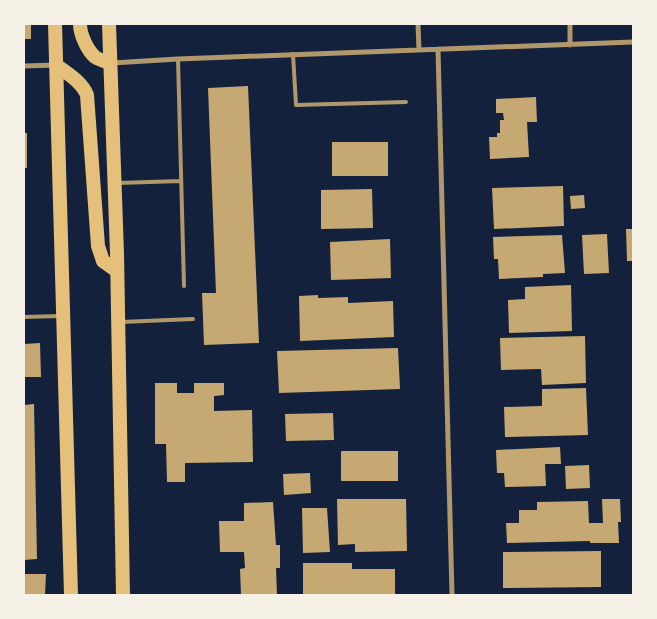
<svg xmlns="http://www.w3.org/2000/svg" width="657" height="619" viewBox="0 0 657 619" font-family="'Exo 2',sans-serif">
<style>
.building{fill:#c6a872}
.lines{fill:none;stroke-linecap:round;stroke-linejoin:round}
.service{stroke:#b1986c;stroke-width:4}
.minor{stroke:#b1986c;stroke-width:5}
.trunk{stroke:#e5c07b;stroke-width:14}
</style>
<rect width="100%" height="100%" fill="#14213d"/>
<path class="building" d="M 24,24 L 31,24 L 31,39 L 24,39 Z
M 248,86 L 259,343 L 204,345 L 202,293 L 216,293 L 208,88 Z
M 536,97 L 537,122 L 527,122 L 529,157 L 490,159 L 489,137 L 497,137 L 497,133 L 500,133 L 500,120 L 504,120 L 503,113 L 496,113 L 496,99 Z
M 24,133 L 27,133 L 27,168 L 24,168 Z
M 332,142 L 388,142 L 388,176 L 332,176 Z
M 563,186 L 564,226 L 494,229 L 492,188 Z
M 372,189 L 373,228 L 321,229 L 321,190 Z
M 584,195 L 585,208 L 571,209 L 570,196 Z
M 626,229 L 633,229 L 633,261 L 627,261 Z
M 607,234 L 609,273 L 584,274 L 582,235 Z
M 562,235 L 565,273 L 543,274 L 543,277 L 499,279 L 498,259 L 494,259 L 493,237 Z
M 390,239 L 391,278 L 331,280 L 330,242 Z
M 571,285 L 572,331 L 509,333 L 508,300 L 525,299 L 525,287 Z
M 318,295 L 318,298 L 348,297 L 348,303 L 393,301 L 394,337 L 300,341 L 299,296 Z
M 585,336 L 586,383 L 542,385 L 541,369 L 501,370 L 500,338 Z
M 40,343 L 41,377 L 24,377 L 24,344 Z
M 398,348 L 400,389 L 279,393 L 277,351 Z
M 155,383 L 177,383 L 177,393 L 194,393 L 194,383 L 224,383 L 224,395 L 214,396 L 214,411 L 252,410 L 253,462 L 185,463 L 185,482 L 167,482 L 166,444 L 155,444 Z
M 586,388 L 588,435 L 505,437 L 504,407 L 542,406 L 542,389 Z
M 34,404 L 37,559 L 24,560 L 24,405 Z
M 333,413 L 334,440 L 286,441 L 285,414 Z
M 560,447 L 561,464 L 545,464 L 546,486 L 505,487 L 504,473 L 497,473 L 496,450 Z
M 341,451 L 398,451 L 398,481 L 341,481 Z
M 589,465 L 590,488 L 566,489 L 565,466 Z
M 310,473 L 311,493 L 284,495 L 283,474 Z
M 337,499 L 406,499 L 407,551 L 355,552 L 355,544 L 338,545 Z
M 602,499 L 620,499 L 621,522 L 618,522 L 619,543 L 590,543 L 590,541 L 507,543 L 506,523 L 519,523 L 519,510 L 537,510 L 537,502 L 588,501 L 589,523 L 603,523 Z
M 273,502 L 276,545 L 280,545 L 280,568 L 276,568 L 277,595 L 241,595 L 240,569 L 245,568 L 244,552 L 220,552 L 219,521 L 244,521 L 244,503 Z
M 302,508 L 327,508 L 330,552 L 303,553 Z
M 601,551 L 601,587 L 503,588 L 503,552 Z
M 303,563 L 352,563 L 352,569 L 395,569 L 395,595 L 303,595 Z
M 24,574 L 46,574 L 45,595 L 24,595 Z"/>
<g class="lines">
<path class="service" d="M 293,54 L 296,105 L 406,102
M 178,59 L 184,286
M 117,183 L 181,181
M 24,317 L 61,316
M 121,322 L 193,319"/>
<path class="minor" d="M 418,24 L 419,50
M 570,24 L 570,45
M 438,49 L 452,595
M 112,63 L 178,59 L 633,42
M 24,66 L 56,65"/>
<path class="trunk" d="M 55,24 L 71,595
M 80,24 C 80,34 87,50 95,57 C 99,60 106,61 110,64
M 109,24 L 117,254 L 123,595
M 56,65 C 67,73 82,82 87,95 L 98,246 L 103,261 L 117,271"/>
</g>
<rect width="657" height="619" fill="none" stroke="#f6f1e7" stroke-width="50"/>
</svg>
